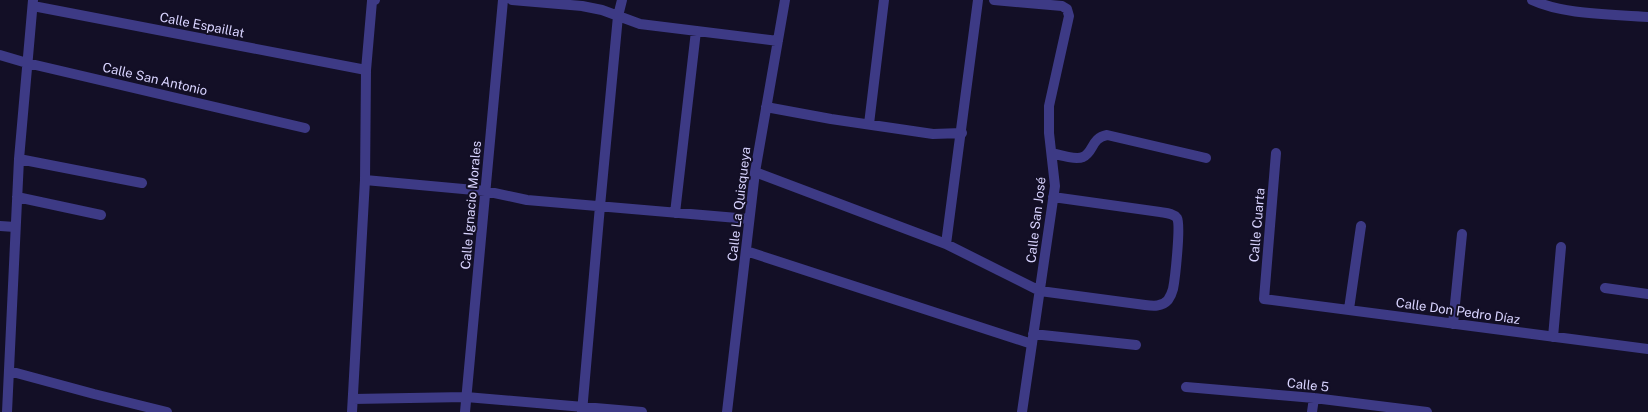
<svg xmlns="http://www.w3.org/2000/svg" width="1648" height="412" viewBox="0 0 1648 412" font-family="'Public Sans',sans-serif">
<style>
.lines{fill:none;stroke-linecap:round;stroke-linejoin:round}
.minor{stroke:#3d3a85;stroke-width:10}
.labels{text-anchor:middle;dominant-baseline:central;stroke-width:4;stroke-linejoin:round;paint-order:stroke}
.street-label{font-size:13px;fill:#d9d4ff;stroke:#130f26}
</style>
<rect width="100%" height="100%" fill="#130f26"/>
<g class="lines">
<path class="minor" d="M 512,0 L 582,6 L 602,10 L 640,24 L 778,41
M 994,0 L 1062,6 L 1067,9
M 1532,0 C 1564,15 1613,14 1648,17
M 33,6 L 366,70
M 0,55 L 27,63 L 305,128
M 766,107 L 831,119 L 933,134 L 962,133
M 869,124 L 884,0
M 1052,153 C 1060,155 1075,160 1083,157 C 1094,152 1091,138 1107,135 L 1206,158
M 1276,153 L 1264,299 L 1648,349
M 19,159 L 142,183
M 755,172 L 946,244 L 1040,291 L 1145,305 C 1153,306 1162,307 1168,300 C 1170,297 1172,293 1173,289 C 1175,279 1181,225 1177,218 C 1173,213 1166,213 1160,212 L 1053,197
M 365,180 L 485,191 L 527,200 L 749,219
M 17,197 L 101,215
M 675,213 L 696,31
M 0,226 L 15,227
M 946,244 L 978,0
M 746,251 L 1032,344
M 1605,288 L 1648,294
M 1349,309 L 1361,226
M 1453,324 L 1462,234
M 1033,334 L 1136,345
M 1553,337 L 1561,247
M 9,371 L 94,394 L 167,412
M 1186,387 L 1314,398 L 1427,412
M 353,399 L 466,397 L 642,412
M 7,412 L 19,159 L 33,0
M 352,412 L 365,180 L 366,70 L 372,1 L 375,0
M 465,412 L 503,0
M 582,412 L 600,206 L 618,16 L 622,0
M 727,412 L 755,172 L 785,0
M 1022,412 L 1055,186 L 1049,133 L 1049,106 L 1069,16 L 1067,9
M 1312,412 L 1314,398"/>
</g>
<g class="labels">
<g class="street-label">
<text transform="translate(202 25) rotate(11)">Calle Espaillat</text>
<text transform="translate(155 79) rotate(13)">Calle San Antonio</text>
<text transform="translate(739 204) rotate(-83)">Calle La Quisqueya</text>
<text transform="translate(471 205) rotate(-85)">Calle Ignacio Morales</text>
<text transform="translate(1036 220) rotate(-83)">Calle San José</text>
<text transform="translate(1257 225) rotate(-85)">Calle Cuarta</text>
<text transform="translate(1458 311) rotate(8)">Calle Don Pedro Díaz</text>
<text transform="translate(1308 385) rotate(6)">Calle 5</text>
</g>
</g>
</svg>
